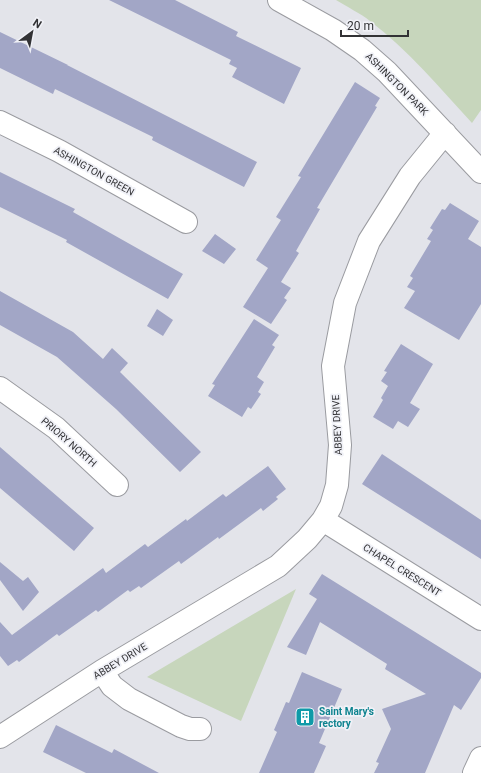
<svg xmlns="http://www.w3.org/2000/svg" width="481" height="773" viewBox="0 0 481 773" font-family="Roboto,sans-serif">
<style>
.green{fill:#c7d6bc}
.building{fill:#a2a6c6}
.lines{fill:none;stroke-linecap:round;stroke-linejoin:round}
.minor-casing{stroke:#9a9ba0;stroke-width:24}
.minor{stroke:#fff;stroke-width:22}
.labels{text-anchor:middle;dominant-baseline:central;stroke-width:3.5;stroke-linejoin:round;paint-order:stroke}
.street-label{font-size:10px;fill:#323235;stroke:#f0f1f7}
.culture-label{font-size:10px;font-weight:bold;fill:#0d838f;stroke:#f0f1f7;text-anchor:start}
</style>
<rect width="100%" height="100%" fill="#e3e4ea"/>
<path class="green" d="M 336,0 L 481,0 L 481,110 L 472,123 C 440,88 408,50 370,21 C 360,13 347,7 336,0 Z
M 296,589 L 241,721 L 147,677 Z"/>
<path class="building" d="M 109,0 L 175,0 L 238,32 L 236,36 L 301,68 L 284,104 L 232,77 L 237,68 L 229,64 L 231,60 Z
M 0,32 L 68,65 L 67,65 L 257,162 L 244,187 L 152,140 L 153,137 L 55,89 L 53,94 L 0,68 Z
M 355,82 L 380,98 L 375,106 L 377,107 L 317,208 L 320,209 L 296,251 L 299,253 L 281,282 L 291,288 L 284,298 L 287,300 L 271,324 L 243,307 L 268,268 L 256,260 L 281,220 L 276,217 L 301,177 L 298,176 Z
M 0,172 L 75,209 L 73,212 L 183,274 L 168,299 L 66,242 L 67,240 L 0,207 Z
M 450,203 L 479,221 L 468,239 L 481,247 L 481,304 L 459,340 L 404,308 L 415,291 L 407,287 L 413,278 L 410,276 L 431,241 L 427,239 L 433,230 L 430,228 L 442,209 L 445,210 Z
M 215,234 L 236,249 L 224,264 L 202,251 Z
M 0,291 L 73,332 L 103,359 L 112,348 L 128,363 L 120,372 L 201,452 L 180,472 L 116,409 L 57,357 L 0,325 Z
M 157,309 L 173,320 L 163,336 L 147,326 Z
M 254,319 L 279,335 L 272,345 L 275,347 L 257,377 L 264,382 L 258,392 L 261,394 L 251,409 L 248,407 L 242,417 L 208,396 L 215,385 L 212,384 Z
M 401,344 L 433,364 L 410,403 L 420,409 L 408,427 L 398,421 L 393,429 L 373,417 L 383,400 L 381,398 L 388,386 L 381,381 L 387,372 L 384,371 Z
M 0,447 L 94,528 L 74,551 L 0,488 Z
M 382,454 L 481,520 L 481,559 L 362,484 Z
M 268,466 L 286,489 L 276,497 L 278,499 L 263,511 L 261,508 L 219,539 L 218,537 L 181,564 L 179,561 L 141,588 L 139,586 L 130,592 L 128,590 L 98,612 L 96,610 L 59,636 L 57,634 L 19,662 L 17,660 L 8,666 L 0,656 L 0,622 L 12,635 L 103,568 L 106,573 L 145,544 L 148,547 L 186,519 L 187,521 L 223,494 L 226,497 Z
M 0,562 L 23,581 L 28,577 L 39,592 L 23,611 L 0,580 Z
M 322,574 L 481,673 L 481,678 L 461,710 L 454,705 L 425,773 L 374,773 L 379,763 L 376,762 L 391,729 L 382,709 L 426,694 L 385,669 L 387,664 L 320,622 L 306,655 L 287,647 L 317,599 L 309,594 Z
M 302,672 L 342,689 L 319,743 L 326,746 L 314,773 L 259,773 L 277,732 L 274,730 L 286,702 L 289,703 Z
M 56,725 L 112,753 L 114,749 L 159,773 L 86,773 L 43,752 Z"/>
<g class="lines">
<g class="minor-casing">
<path id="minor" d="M 279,0 L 333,30 L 362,50 L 387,72 L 481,172
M 0,122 L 59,151 L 186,222
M 0,388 L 56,428 L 117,485
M 323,520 L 481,619
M 102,671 L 112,686 L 129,699 L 181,726 L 190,729 L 200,729
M 0,737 L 102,671 L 278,566 L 307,539 L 323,520 L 331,506 L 337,485 L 340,445 L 333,366 L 345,303 L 369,241 L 410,176 L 445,133
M 474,773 L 481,758"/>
</g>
<use href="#minor" class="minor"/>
</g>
<defs>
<g id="building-square" transform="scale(1)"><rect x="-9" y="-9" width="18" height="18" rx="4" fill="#0f9aa8" stroke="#f0f1f7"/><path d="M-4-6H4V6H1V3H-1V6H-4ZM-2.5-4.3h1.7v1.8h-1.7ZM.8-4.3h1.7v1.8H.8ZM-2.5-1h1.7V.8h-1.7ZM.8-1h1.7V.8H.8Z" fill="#fff"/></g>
</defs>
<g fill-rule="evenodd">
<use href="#building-square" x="305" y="717"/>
</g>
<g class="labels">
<g class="street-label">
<text transform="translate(397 84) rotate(45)">ASHINGTON PARK</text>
<text transform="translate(94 171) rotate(29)">ASHINGTON GREEN</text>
<text transform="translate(337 425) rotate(-93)">ABBEY DRIVE</text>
<text transform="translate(69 442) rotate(41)">PRIORY NORTH</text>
<text transform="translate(402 570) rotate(32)">CHAPEL CRESCENT</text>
<text transform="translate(120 661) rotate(-31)">ABBEY DRIVE</text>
</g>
<g class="culture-label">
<text x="319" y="711">Saint Mary's<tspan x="319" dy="12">rectory</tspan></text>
</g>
</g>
<g transform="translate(32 32) rotate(32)" stroke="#f0f1f7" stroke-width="3" paint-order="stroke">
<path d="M0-3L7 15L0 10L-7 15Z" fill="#323235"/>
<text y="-6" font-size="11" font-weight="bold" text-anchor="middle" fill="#323235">N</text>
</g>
<path d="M341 30v6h67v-6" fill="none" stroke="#323235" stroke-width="2"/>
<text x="347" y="30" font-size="12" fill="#323235" stroke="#f0f1f7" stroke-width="3" paint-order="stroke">20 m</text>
</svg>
